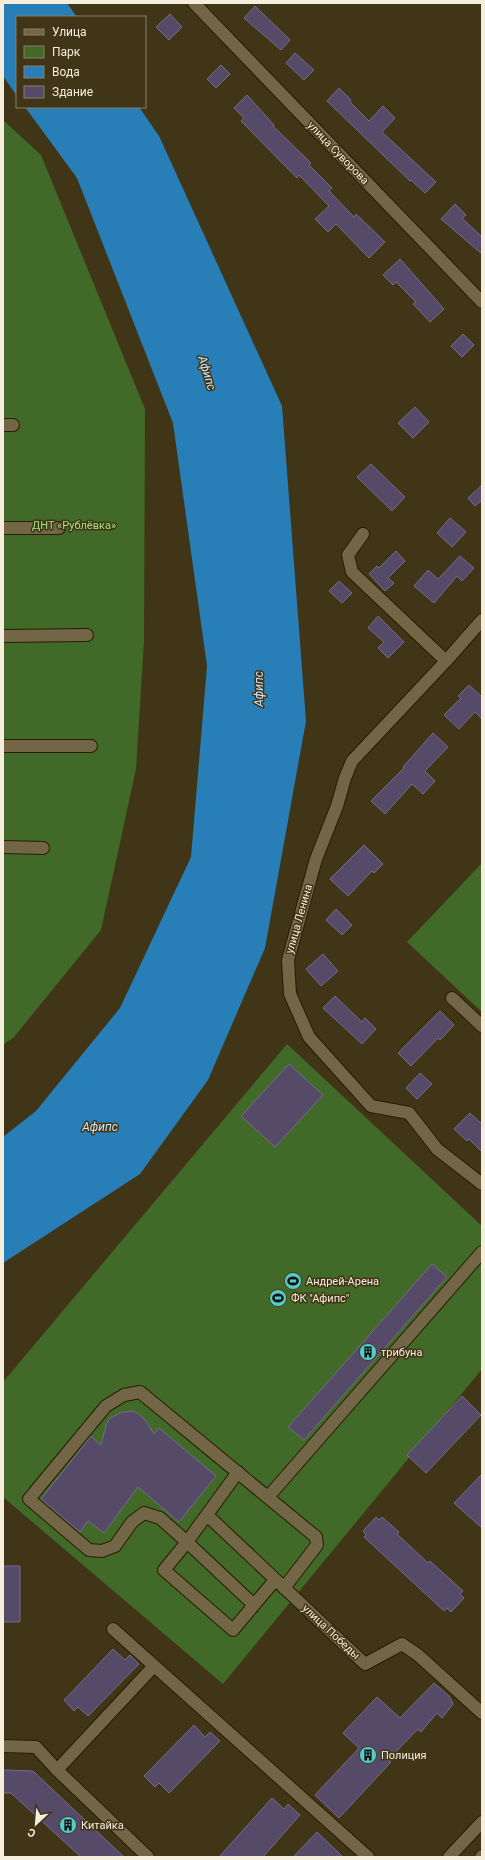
<svg xmlns="http://www.w3.org/2000/svg" width="485" height="1860" viewBox="0 0 485 1860" font-family="Roboto,sans-serif">
<style>
.green{fill:#416927}
.water{fill:#287fb8}
.building{fill:#554a67;stroke:#766b89}
.lines{fill:none;stroke-linecap:round;stroke-linejoin:round}
.minor-casing{stroke:#281c00;stroke-width:14}
.minor{stroke:#736647;stroke-width:12}
.labels{text-anchor:middle;dominant-baseline:central;stroke-width:3;stroke-linejoin:round;paint-order:stroke}
.street-label{font-size:11px;fill:#f6eedd;stroke:#413517}
.park-label{font-size:11px;fill:#a1e37c;stroke:#413517}
.poi-label{font-size:11px;fill:#f6eedd;stroke:#413517;text-anchor:start}
.water-label{font-size:12px;font-style:italic;fill:#d1e4f4;stroke:#413517}
</style>
<rect width="100%" height="100%" fill="#413517"/>
<path class="green" d="M 3,120 L 41,155 L 145,409 L 144,641 L 136,769 L 101,930 L 14,1037 L 3,1045 Z
M 482,863 L 482,1012 L 407,942 Z
M 287,1044 L 482,1226 L 482,1369 L 223,1684 L 3,1497 L 3,1382 Z"/>
<path class="water" d="M 3,3 L 67,3 L 77,17 L 17,17 L 17,96 L 3,76 Z
M 25,107 L 139,107 L 159,136 L 282,406 L 306,721 L 265,948 L 208,1080 L 140,1174 L 3,1263 L 3,1137 L 36,1111 L 120,1008 L 191,857 L 207,666 L 173,423 L 77,178 Z"/>
<path class="building" d="M 255,6 L 290,40 L 281,50 L 244,18 Z
M 170,14 L 182,27 L 169,40 L 156,27 Z
M 295,53 L 314,70 L 304,80 L 286,63 Z
M 221,65 L 230,74 L 216,88 L 207,79 Z
M 339,88 L 351,100 L 350,102 L 369,121 L 383,106 L 395,118 L 382,132 L 436,182 L 425,193 L 411,180 L 410,181 L 327,101 Z
M 247,95 L 274,125 L 273,126 L 311,163 L 309,165 L 332,188 L 329,191 L 354,217 L 356,214 L 385,242 L 369,258 L 336,224 L 328,232 L 315,219 L 329,206 L 299,175 L 297,178 L 241,121 L 244,118 L 234,108 Z
M 455,204 L 466,215 L 462,218 L 482,237 L 482,254 L 441,219 Z
M 400,259 L 444,309 L 430,322 L 413,304 L 416,302 L 396,282 L 393,285 L 383,275 Z
M 463,334 L 474,345 L 462,357 L 451,346 Z
M 415,407 L 429,422 L 413,438 L 398,423 Z
M 371,464 L 405,497 L 392,511 L 357,477 Z
M 482,485 L 482,500 L 475,506 L 468,498 Z
M 450,518 L 466,532 L 452,547 L 437,533 Z
M 396,551 L 405,561 L 388,578 L 394,583 L 385,591 L 369,574 L 377,566 L 379,568 Z
M 460,556 L 474,568 L 462,581 L 457,576 L 434,603 L 414,586 L 428,570 L 438,579 Z
M 339,581 L 352,593 L 342,603 L 329,591 Z
M 378,616 L 404,642 L 388,658 L 378,648 L 384,642 L 368,628 Z
M 469,685 L 482,697 L 482,719 L 475,712 L 459,729 L 444,715 L 461,698 L 458,696 Z
M 433,733 L 448,747 L 425,771 L 435,781 L 423,794 L 412,784 L 385,814 L 371,801 L 404,768 L 403,767 Z
M 364,845 L 383,864 L 374,873 L 372,871 L 348,896 L 330,879 Z
M 336,909 L 352,925 L 342,935 L 326,920 Z
M 323,954 L 338,971 L 321,986 L 306,969 Z
M 335,996 L 362,1022 L 365,1018 L 376,1029 L 362,1044 L 323,1008 Z
M 440,1011 L 454,1025 L 440,1040 L 438,1038 L 411,1066 L 398,1053 Z
M 289,1064 L 323,1095 L 275,1147 L 241,1116 Z
M 420,1073 L 432,1084 L 417,1099 L 406,1088 Z
M 470,1113 L 482,1124 L 482,1152 L 469,1139 L 467,1141 L 454,1129 Z
M 432,1264 L 447,1277 L 304,1440 L 288,1427 Z
M 462,1396 L 481,1415 L 426,1473 L 407,1455 Z
M 131,1411 L 138,1413 L 146,1421 L 154,1434 L 159,1428 L 216,1476 L 179,1522 L 138,1487 L 104,1533 L 88,1521 L 80,1532 L 41,1499 L 91,1436 L 101,1445 L 106,1425 L 110,1418 L 120,1413 Z
M 482,1474 L 482,1528 L 454,1503 Z
M 376,1517 L 379,1520 L 382,1517 L 399,1532 L 397,1534 L 428,1563 L 430,1561 L 463,1591 L 460,1594 L 464,1598 L 451,1612 L 447,1608 L 444,1611 L 364,1537 L 366,1535 L 363,1531 Z
M 3,1566 L 20,1566 L 20,1622 L 3,1622 Z
M 113,1649 L 125,1660 L 130,1655 L 139,1664 L 88,1716 L 78,1707 L 74,1711 L 64,1700 Z
M 434,1683 L 449,1696 L 453,1704 L 442,1718 L 437,1713 L 421,1732 L 418,1729 L 388,1760 L 391,1762 L 339,1818 L 315,1795 L 359,1748 L 343,1733 L 377,1697 L 400,1718 Z
M 194,1725 L 205,1737 L 210,1732 L 220,1741 L 169,1793 L 159,1783 L 155,1787 L 144,1776 Z
M 3,1770 L 33,1771 L 124,1857 L 81,1857 L 11,1793 L 3,1793 Z
M 272,1798 L 284,1809 L 288,1804 L 300,1815 L 263,1857 L 219,1857 Z
M 317,1832 L 343,1857 L 293,1857 Z"/>
<g class="lines">
<g class="minor-casing">
<path id="minor" d="M 194,3 L 482,302
M 3,425 L 13,425
M 3,528 L 59,528
M 363,534 L 348,555 L 352,572 L 446,661
M 482,620 L 446,661 L 352,761 L 345,778 L 337,806 L 316,859 L 288,960 L 290,994 L 309,1037 L 371,1106 L 409,1113 L 437,1149 L 482,1184
M 3,636 L 87,635
M 3,746 L 91,746
M 3,847 L 43,848
M 452,998 L 482,1026
M 238,1472 L 187,1542 L 160,1518 L 144,1513 L 132,1522 L 115,1546 L 102,1551 L 89,1550 L 29,1499 L 106,1406 L 124,1395 L 140,1392 L 316,1537 L 317,1545 L 284,1588
M 268,1497 L 482,1252
M 207,1515 L 365,1664 L 402,1644 L 418,1655 L 482,1713
M 254,1605 L 187,1542 L 164,1570 L 233,1630 L 275,1580
M 113,1629 L 368,1857
M 3,1746 L 36,1747 L 57,1770 L 148,1857
M 57,1770 L 154,1666
M 449,1857 L 482,1822
M 481,1857 L 482,1856"/>
</g>
<use href="#minor" class="minor"/>
</g>
<defs>
<g id="stadium-disc" transform="scale(0.9)"><circle r="9.5" fill="#54cdc8" stroke="#413517"/><path d="M0-5a6.5 5 0 1 0 0 10a6.5 5 0 1 0 0-10ZM-3.5-1.8h7v3.6h-7Z" fill="#111"/></g>
<g id="building-disc" transform="scale(0.9)"><circle r="9.5" fill="#54cdc8" stroke="#413517"/><path d="M-4-6H4V6H1V3H-1V6H-4ZM-2.5-4.3h1.7v1.8h-1.7ZM.8-4.3h1.7v1.8H.8ZM-2.5-1h1.7V.8h-1.7ZM.8-1h1.7V.8H.8Z" fill="#111"/></g>
</defs>
<g fill-rule="evenodd">
<use href="#stadium-disc" x="293" y="1281"/>
<use href="#stadium-disc" x="278" y="1298"/>
<use href="#building-disc" x="368" y="1352"/>
<use href="#building-disc" x="368" y="1755"/>
<use href="#building-disc" x="68" y="1825"/>
</g>
<g class="labels">
<g class="street-label">
<text transform="translate(338 153) rotate(46)">улица Суворова</text>
<text transform="translate(299 919) rotate(-74)">улица Ленина</text>
<text transform="translate(331 1632) rotate(43)">улица Победы</text>
</g>
<g class="park-label">
<text x="74" y="525">ДНТ «Рублёвка»</text>
</g>
<g class="poi-label">
<text x="306" y="1281">Андрей-Арена</text>
<text x="291" y="1298">ФК "Афипс"</text>
<text x="381" y="1352">трибуна</text>
<text x="381" y="1755">Полиция</text>
<text x="81" y="1825">Китайка</text>
</g>
<g class="water-label">
<text transform="translate(207 373) rotate(73)">Афипс</text>
<text transform="translate(259 689) rotate(-90)">Афипс</text>
<text x="100" y="1127">Афипс</text>
</g>
</g>
<rect width="485" height="1860" fill="none" stroke="#f6eedd" stroke-width="8"/>
<rect x="16" y="16" width="130" height="92" fill="#413517" stroke="#897f66"/>
<rect x="24" y="29" width="20" height="6" fill="#736647" stroke="#897f66"/>
<text x="52" y="36" font-size="12" fill="#f6eedd">Улица</text>
<rect x="24" y="46" width="20" height="12" fill="#416927" stroke="#897f66"/>
<text x="52" y="56" font-size="12" fill="#f6eedd">Парк</text>
<rect x="24" y="66" width="20" height="12" fill="#287fb8" stroke="#897f66"/>
<text x="52" y="76" font-size="12" fill="#f6eedd">Вода</text>
<rect x="24" y="86" width="20" height="12" fill="#554a67" stroke="#897f66"/>
<text x="52" y="96" font-size="12" fill="#f6eedd">Здание</text>
<g transform="translate(36 1824) rotate(206)" stroke="#413517" stroke-width="3" paint-order="stroke">
<path d="M0-3L7 15L0 10L-7 15Z" fill="#f6eedd"/>
<text y="-6" font-size="11" font-weight="bold" text-anchor="middle" fill="#f6eedd">С</text>
</g>
</svg>
